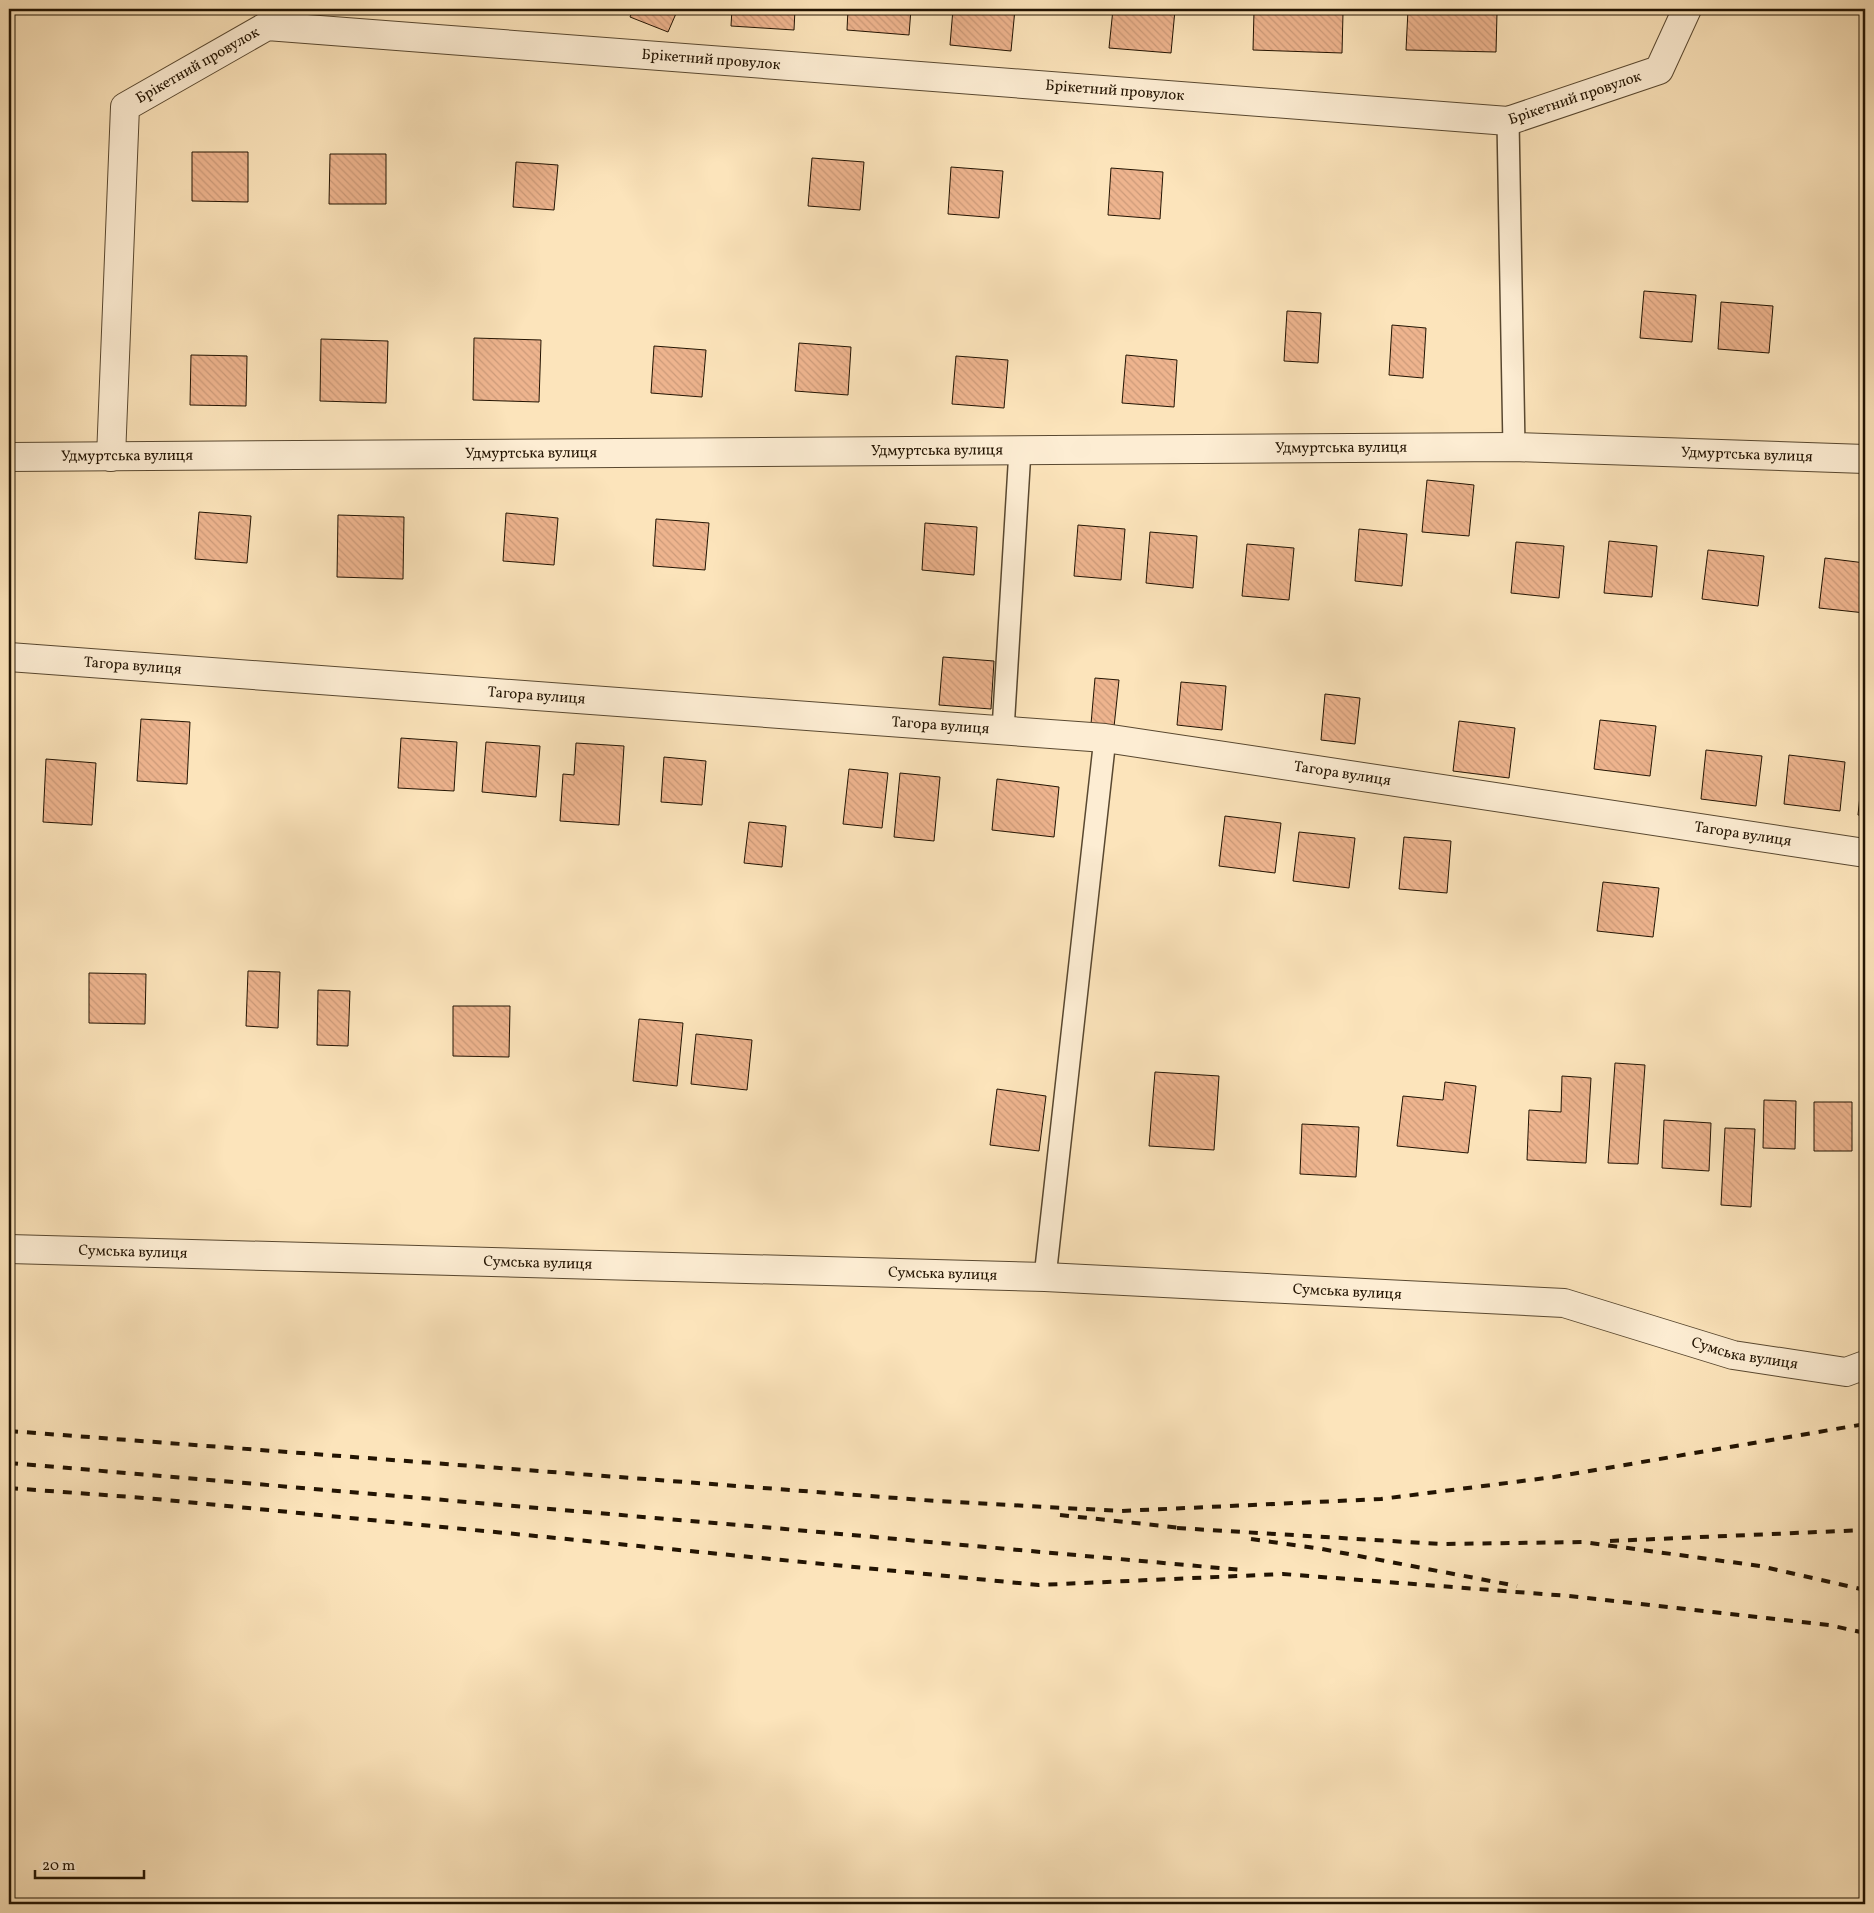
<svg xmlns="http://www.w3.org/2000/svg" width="1874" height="1913" viewBox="0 0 1874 1913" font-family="Vollkorn,serif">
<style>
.building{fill:url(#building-back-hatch);stroke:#231402}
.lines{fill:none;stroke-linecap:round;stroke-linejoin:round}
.lane-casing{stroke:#594830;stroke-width:24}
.street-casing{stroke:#594830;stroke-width:30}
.lane{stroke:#fdedd3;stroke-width:21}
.street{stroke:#fdedd3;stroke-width:28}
.rail{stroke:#231402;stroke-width:4;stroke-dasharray:9 9;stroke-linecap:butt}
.labels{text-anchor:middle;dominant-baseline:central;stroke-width:4.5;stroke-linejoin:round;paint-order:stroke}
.street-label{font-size:15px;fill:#231402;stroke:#fdedd3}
</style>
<defs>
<pattern id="building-back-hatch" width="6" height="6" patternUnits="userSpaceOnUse" patternTransform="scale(1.25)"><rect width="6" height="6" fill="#eeb48e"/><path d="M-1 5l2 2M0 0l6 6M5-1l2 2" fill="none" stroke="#cc9a79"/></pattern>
</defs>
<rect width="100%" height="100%" fill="#fce4bb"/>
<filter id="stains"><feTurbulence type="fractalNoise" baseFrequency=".004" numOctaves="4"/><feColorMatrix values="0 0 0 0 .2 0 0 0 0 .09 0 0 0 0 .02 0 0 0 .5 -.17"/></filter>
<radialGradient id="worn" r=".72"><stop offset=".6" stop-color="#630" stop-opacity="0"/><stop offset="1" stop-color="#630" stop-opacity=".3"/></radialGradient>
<path class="building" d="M 633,9 L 678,9 L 668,32 L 630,17 Z
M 732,9 L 795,9 L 794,30 L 731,26 Z
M 848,9 L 911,9 L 909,35 L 847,30 Z
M 953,9 L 1015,9 L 1011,51 L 950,45 Z
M 1113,9 L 1175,10 L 1171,53 L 1109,48 Z
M 1408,10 L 1497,13 L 1496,52 L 1406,50 Z
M 1254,11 L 1343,13 L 1342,53 L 1253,50 Z
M 192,152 L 248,152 L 248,202 L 192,201 Z
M 330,154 L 386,154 L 386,204 L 329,204 Z
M 812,158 L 864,162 L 860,210 L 808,206 Z
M 516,162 L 558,165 L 554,210 L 513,207 Z
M 951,167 L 1003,171 L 999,218 L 948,214 Z
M 1111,168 L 1163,172 L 1160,219 L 1108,215 Z
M 1644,291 L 1696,295 L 1692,342 L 1640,338 Z
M 1721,302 L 1773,306 L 1769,353 L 1718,349 Z
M 1287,311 L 1321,313 L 1318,363 L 1284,361 Z
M 1392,325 L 1426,328 L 1423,378 L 1389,375 Z
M 1865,328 L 1865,353 L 1863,353 Z
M 474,338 L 541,340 L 539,402 L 473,400 Z
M 321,339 L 388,341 L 386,403 L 320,401 Z
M 799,343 L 851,347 L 848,395 L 795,391 Z
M 654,346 L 706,350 L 702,397 L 651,393 Z
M 191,355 L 247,356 L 246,406 L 190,405 Z
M 1126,355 L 1177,360 L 1174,407 L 1122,403 Z
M 956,356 L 1008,360 L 1004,408 L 952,404 Z
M 1427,480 L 1474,485 L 1469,536 L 1422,532 Z
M 199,512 L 251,516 L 247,563 L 195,559 Z
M 506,513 L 558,518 L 554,565 L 503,561 Z
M 338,515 L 404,517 L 403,579 L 337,577 Z
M 656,519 L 709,523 L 705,570 L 653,566 Z
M 925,523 L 977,527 L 974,575 L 922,570 Z
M 1078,525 L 1125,529 L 1121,580 L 1074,576 Z
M 1359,529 L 1407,534 L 1402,586 L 1355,581 Z
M 1150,532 L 1197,536 L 1193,588 L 1146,583 Z
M 1609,541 L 1657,546 L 1652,597 L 1604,593 Z
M 1516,542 L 1564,546 L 1559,598 L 1511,593 Z
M 1247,544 L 1294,548 L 1289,600 L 1242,596 Z
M 1708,550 L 1764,556 L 1758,606 L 1702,599 Z
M 1825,558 L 1865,563 L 1865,613 L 1819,608 Z
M 943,657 L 994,661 L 991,709 L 939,705 Z
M 1095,678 L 1119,680 L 1114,727 L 1091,724 Z
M 1181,682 L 1226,686 L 1222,730 L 1177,725 Z
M 1325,694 L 1360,698 L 1355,744 L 1321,740 Z
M 141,719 L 190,722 L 187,784 L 137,781 Z
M 1600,720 L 1656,726 L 1650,776 L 1594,769 Z
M 1459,721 L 1515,728 L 1509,778 L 1453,771 Z
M 401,738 L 457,742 L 454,791 L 398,788 Z
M 486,742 L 540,746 L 536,797 L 482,792 Z
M 576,743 L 624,746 L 619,825 L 560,821 L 563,774 L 574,775 Z
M 1706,750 L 1762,756 L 1756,806 L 1701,799 Z
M 1789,755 L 1845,762 L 1840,811 L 1784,804 Z
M 664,757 L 706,761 L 702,805 L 661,802 Z
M 46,759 L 96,763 L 92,825 L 43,822 Z
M 1863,766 L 1865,766 L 1865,816 L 1858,815 Z
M 849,769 L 888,773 L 882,828 L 843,824 Z
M 900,773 L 940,777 L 934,841 L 894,837 Z
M 997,779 L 1059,787 L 1054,837 L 992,830 Z
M 1225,816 L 1281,823 L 1275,873 L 1219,866 Z
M 749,822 L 786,826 L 782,867 L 744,863 Z
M 1299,832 L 1355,838 L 1349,888 L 1293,881 Z
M 1404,837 L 1451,841 L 1447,893 L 1399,889 Z
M 1603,882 L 1659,888 L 1653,937 L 1597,931 Z
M 248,971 L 280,972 L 278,1028 L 246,1026 Z
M 89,973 L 146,974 L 145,1024 L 89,1023 Z
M 318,990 L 350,991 L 348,1046 L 317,1045 Z
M 453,1006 L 510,1006 L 509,1057 L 453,1056 Z
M 639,1019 L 683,1023 L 677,1086 L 633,1081 Z
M 696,1034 L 752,1040 L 747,1090 L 691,1084 Z
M 1615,1063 L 1645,1065 L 1638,1164 L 1608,1163 Z
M 1155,1072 L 1219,1076 L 1214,1150 L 1149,1146 Z
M 1562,1076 L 1591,1078 L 1586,1163 L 1527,1160 L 1529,1110 L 1561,1112 Z
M 1445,1082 L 1476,1086 L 1468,1153 L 1397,1146 L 1403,1096 L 1443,1100 Z
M 997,1089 L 1046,1096 L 1039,1151 L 990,1145 Z
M 1764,1100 L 1796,1101 L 1795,1149 L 1763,1148 Z
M 1814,1102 L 1852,1102 L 1852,1151 L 1814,1151 Z
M 1664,1120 L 1711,1123 L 1709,1171 L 1662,1168 Z
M 1302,1124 L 1359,1127 L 1356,1177 L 1300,1174 Z
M 1725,1128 L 1755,1129 L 1751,1207 L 1721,1205 Z"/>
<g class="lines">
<g class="lane-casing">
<path id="lane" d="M 1508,121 L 1514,447
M 1003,730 L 1020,450
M 1045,1277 L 1105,738"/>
</g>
<g class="street-casing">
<g id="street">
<path id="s1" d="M 9,457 L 1514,447 L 1865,459"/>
<path id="s2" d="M 111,457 L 125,107 L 267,26 L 1508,121 L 1659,70 L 1687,9"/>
<path id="s3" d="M 9,657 L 1105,738 L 1865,853"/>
<path id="s4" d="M 9,1249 L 1045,1277 L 1564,1303 L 1733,1355 L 1846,1372 L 1865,1365"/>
</g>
</g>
<use href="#lane" class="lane"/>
<use href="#street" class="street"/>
<path class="rail" d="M 9,1431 L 936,1501 L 1121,1511 L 1381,1499 L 1554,1477 L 1865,1424
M 9,1463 L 785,1529 L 1242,1570
M 9,1488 L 145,1498 L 1039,1585 L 1283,1574 L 1569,1596 L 1829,1625 L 1865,1633
M 1060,1515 L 1182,1528
M 1177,1528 L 1440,1544 L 1583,1542 L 1760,1566 L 1865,1590
M 1251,1539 L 1322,1549 L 1517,1586
M 1610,1541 L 1865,1530"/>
</g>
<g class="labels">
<g class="street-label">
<text stroke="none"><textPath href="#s2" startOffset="959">Брiкетний провулок</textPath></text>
<text stroke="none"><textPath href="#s2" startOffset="434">Брiкетний провулок</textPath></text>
<text stroke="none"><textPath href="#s2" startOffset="1364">Брiкетний провулок</textPath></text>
<text stroke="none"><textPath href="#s2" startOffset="1829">Брiкетний провулок</textPath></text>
<text stroke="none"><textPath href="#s1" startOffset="1332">Удмуртська вулиця</textPath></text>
<text stroke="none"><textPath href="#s1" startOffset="928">Удмуртська вулиця</textPath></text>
<text stroke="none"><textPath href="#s1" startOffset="522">Удмуртська вулиця</textPath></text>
<text stroke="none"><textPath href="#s1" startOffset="1738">Удмуртська вулиця</textPath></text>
<text stroke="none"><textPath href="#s1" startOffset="118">Удмуртська вулиця</textPath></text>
<text stroke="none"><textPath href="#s3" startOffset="124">Тагора вулиця</textPath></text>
<text stroke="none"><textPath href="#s3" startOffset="529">Тагора вулиця</textPath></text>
<text stroke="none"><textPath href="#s3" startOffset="934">Тагора вулиця</textPath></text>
<text stroke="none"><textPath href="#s3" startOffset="1339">Тагора вулиця</textPath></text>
<text stroke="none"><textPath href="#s3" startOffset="1744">Тагора вулиця</textPath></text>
<text stroke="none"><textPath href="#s4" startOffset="124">Сумська вулиця</textPath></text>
<text stroke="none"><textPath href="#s4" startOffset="529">Сумська вулиця</textPath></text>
<text stroke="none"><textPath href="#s4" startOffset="934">Сумська вулиця</textPath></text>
<text stroke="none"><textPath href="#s4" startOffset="1339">Сумська вулиця</textPath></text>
<text stroke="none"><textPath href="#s4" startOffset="1744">Сумська вулиця</textPath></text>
</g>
</g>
<rect width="1874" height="1913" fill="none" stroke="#fce4bb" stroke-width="30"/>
<rect x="10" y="10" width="1854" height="1893" fill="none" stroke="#231402" stroke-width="2.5"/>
<rect x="15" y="15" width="1844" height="1883" fill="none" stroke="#231402"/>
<path d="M35 1870v8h109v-8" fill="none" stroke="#231402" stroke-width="2.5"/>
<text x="42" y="1870" font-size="15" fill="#231402" stroke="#fdedd3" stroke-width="4" paint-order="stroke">20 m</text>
<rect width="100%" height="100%" filter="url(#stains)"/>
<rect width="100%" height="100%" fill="url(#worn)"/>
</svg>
